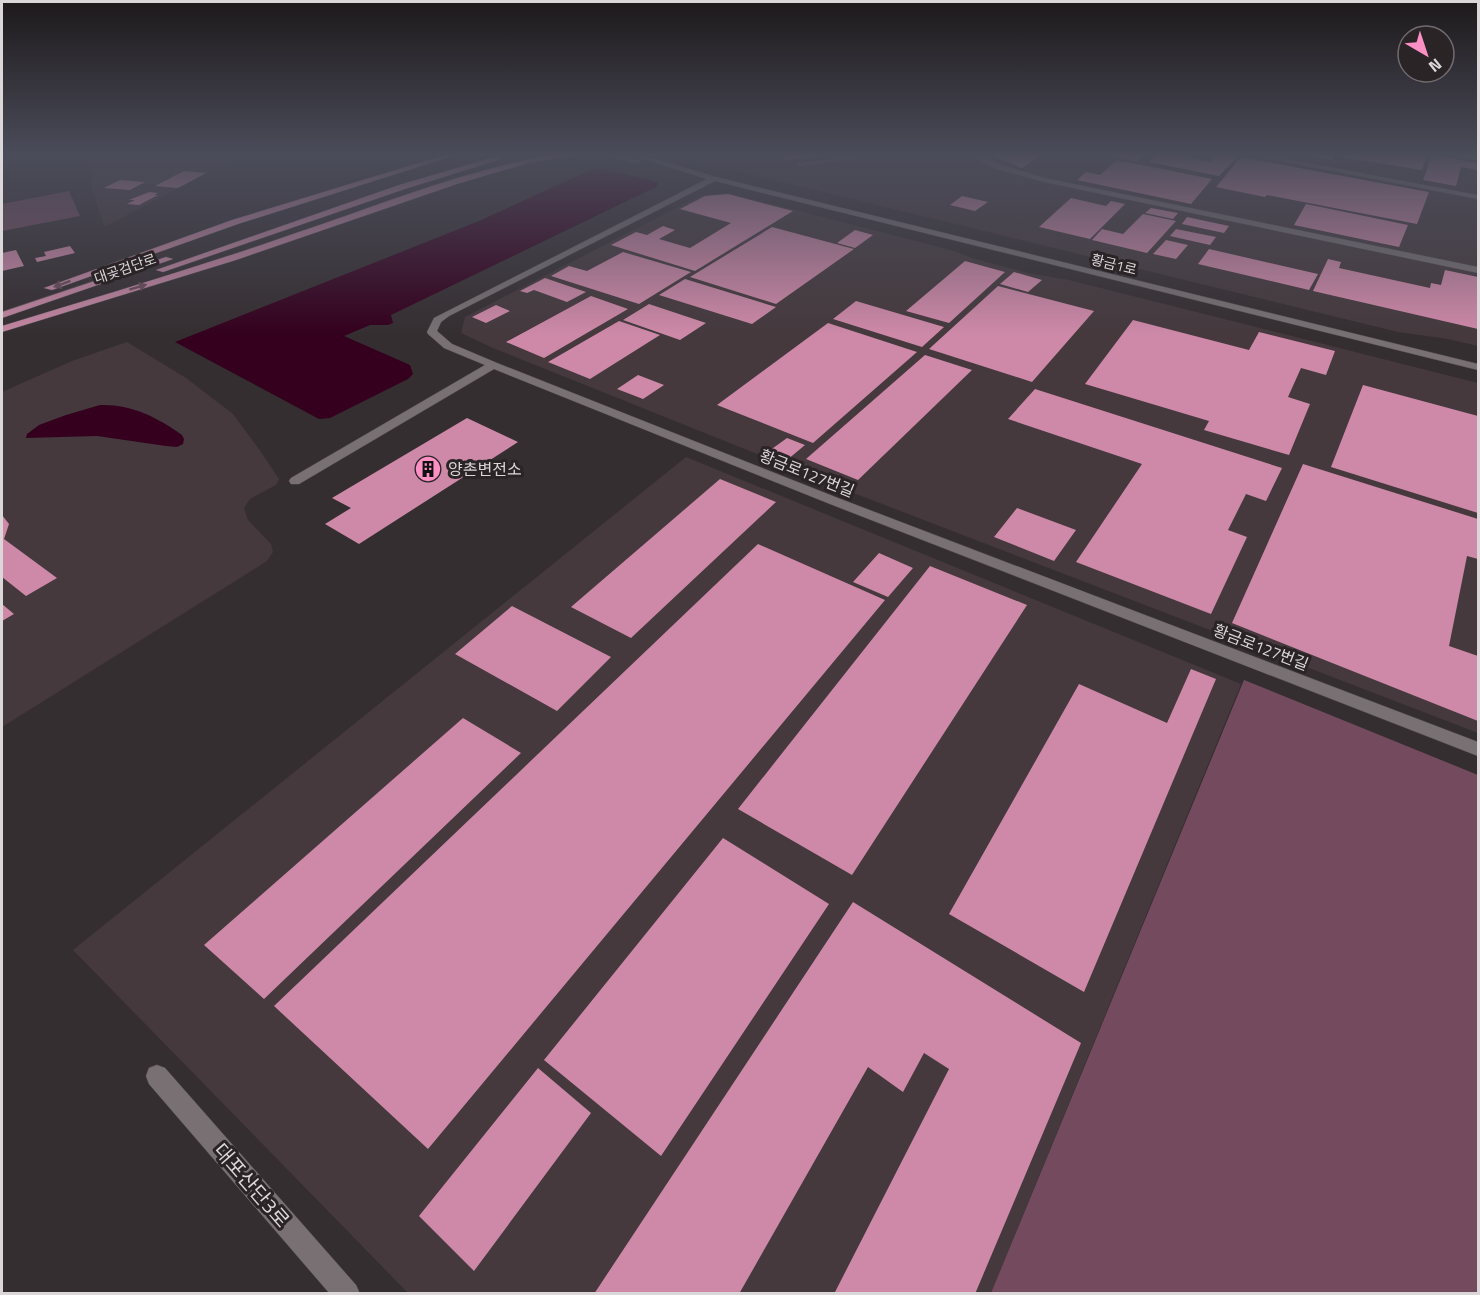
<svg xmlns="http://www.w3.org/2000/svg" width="1480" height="1295" viewBox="0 0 1480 1295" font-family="'Titillium Web','Noto Sans KR',sans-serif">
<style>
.built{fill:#45393d}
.green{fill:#744b5e}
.water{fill:#34001e}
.building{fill:#ce89a8}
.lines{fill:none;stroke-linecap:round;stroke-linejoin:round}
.major-tunnel{stroke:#4e474a;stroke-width:8;stroke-dasharray:8 4;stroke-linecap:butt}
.minor-casing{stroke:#514c4e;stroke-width:1}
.major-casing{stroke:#514c4e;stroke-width:1}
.minor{fill:#787073;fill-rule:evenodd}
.major{fill:#c386a2;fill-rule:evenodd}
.oneway{fill:#684b58}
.labels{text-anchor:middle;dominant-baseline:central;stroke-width:6;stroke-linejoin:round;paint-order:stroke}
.far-street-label{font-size:14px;fill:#dbd6d8;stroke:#2b2427}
.poi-label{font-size:16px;fill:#dbd6d8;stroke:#2b2427;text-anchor:start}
.street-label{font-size:16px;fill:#dbd6d8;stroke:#2b2427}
.near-street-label{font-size:20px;fill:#dbd6d8;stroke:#2b2427}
</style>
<rect width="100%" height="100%" fill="#352e31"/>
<path class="built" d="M 105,154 L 244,154 L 106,226 L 104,225 L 92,189 L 92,171 L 88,162 Z
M 668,154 L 1478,154 L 1478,346 L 1448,339 L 1398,332 Z
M 729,193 L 951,250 L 975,259 L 1028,273 L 1069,280 L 1478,383 L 1478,733 L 864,497 L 493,348 L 461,333 L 465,317 L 701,195 Z
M 127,342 L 186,378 L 233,414 L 261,452 L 279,479 L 276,485 L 250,499 L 244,508 L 248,520 L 271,544 L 273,552 L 267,561 L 2,727 L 2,392 L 72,361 Z
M 686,457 L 1241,684 L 991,1293 L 408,1293 L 73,950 Z"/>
<path class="green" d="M 69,191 L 80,216 L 2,231 L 2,204 Z
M 1244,680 L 1478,775 L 1478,1293 L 991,1293 Z"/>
<path class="water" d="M 599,168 L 651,180 L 658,183 L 658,186 L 391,315 L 393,323 L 388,325 L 370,325 L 344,336 L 410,365 L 413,374 L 408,379 L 330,418 L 319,419 L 175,342 L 479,221 L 590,170 Z
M 100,405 C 131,404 157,417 182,435 L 184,439 L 183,444 L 177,447 L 166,446 L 97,436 L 26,438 L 27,434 L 39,425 L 66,415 Z"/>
<path class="building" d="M 780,154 L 821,154 L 821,156 L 786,160 Z
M 989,154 L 1041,154 L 1022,168 Z
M 1103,154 L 1146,154 L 1137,162 Z
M 1157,154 L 1194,154 L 1190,158 L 1210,162 L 1218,154 L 1237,157 L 1219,176 L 1149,162 Z
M 1303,154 L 1335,154 L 1332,160 Z
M 1342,154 L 1427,154 L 1422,170 L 1341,157 Z
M 1446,154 L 1478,154 L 1478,161 L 1446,155 Z
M 1432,155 L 1478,163 L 1478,170 L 1461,167 L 1456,186 L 1423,180 Z
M 1241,157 L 1429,192 L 1417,224 L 1267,195 L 1265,197 L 1216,187 Z
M 1117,160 L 1212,179 L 1191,204 L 1077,180 L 1086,172 L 1100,175 Z
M 184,171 L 206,173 L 178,188 L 155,186 Z
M 120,180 L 145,182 L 130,190 L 104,188 Z
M 149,192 L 158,193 L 154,195 L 158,195 L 139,205 L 127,204 L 135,200 L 129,200 Z
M 728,194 L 793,211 L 695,271 L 611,245 L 636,232 L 647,235 L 663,226 L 675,230 L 659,239 L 690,248 L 731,223 L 680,209 L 705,196 Z
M 962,196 L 988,202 L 975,211 L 950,205 Z
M 1071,198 L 1106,206 L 1111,201 L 1125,204 L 1090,239 L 1039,227 Z
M 1306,204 L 1408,225 L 1399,247 L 1294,225 Z
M 1151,208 L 1178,213 L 1173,219 L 1145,213 Z
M 1143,214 L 1176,221 L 1147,253 L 1092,240 L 1102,229 L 1123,234 Z
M 1187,217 L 1229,226 L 1224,233 L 1182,224 Z
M 772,227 L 854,249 L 776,304 L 690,277 Z
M 1176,229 L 1216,237 L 1210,245 L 1170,236 Z
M 855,230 L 873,235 L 855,248 L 837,243 Z
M 1166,240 L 1188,245 L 1176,259 L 1153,254 Z
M 70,246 L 75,253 L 37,262 L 35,258 L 46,256 L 44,252 Z
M 1209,249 L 1318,274 L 1309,290 L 1198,264 Z
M 16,250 L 24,266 L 2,271 L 2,253 Z
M 623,252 L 691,272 L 639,304 L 551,276 L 569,266 L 587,271 Z
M 1328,259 L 1341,262 L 1339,268 L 1430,288 L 1431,283 L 1441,285 L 1445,270 L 1478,277 L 1478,329 L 1313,291 Z
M 965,261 L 1005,272 L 949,323 L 906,311 Z
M 1014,272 L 1042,280 L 1028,292 L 1000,284 Z
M 545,278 L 586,292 L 567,302 L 534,290 L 527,293 L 520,291 Z
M 685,279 L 776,307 L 752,324 L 659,295 Z
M 998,286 L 1094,311 L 1032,382 L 929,349 Z
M 591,296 L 628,309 L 544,358 L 506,342 Z
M 856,301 L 944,327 L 922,347 L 833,319 Z
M 649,304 L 706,323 L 680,340 L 623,320 Z
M 496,305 L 510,311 L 486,323 L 472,317 Z
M 1133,320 L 1249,350 L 1259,332 L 1335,351 L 1326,375 L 1301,368 L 1288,397 L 1310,404 L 1289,455 L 1204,430 L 1209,421 L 1085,384 Z
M 619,321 L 660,335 L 590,379 L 548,362 Z
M 828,323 L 917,352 L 813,443 L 717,405 Z
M 925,355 L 972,370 L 858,480 L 806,459 Z
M 638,375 L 664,385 L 643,399 L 617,389 Z
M 1363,385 L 1478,416 L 1478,513 L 1331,467 Z
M 1035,389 L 1282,468 L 1266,501 L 1246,494 L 1228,530 L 1247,537 L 1211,614 L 1076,562 L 1142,464 L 1008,419 Z
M 467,418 L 518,442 L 359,544 L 325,524 L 351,508 L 332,498 Z
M 787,438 L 805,445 L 787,460 L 769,451 Z
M 1303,464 L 1478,519 L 1478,559 L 1467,556 L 1449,646 L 1478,656 L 1478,721 L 1232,623 Z
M 720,479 L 776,502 L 631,638 L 571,607 Z
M 1017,508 L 1076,530 L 1054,561 L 994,537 Z
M 2,515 L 9,524 L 4,539 L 57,578 L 26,596 L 2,577 Z
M 758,544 L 885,600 L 428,1149 L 274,1006 Z
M 879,553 L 913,568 L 888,597 L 853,582 Z
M 930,566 L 1027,605 L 852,875 L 738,809 Z
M 2,604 L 14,614 L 2,621 Z
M 512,606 L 611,657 L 557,711 L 455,654 Z
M 1191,669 L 1216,679 L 1084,992 L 949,914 L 1079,684 L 1167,723 Z
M 463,718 L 521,753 L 264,999 L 204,945 Z
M 723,838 L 829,904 L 661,1156 L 544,1060 Z
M 853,902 L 1081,1043 L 975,1294 L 834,1294 L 949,1069 L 924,1053 L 903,1092 L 868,1067 L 739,1294 L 594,1294 Z
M 538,1068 L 591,1113 L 474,1271 L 419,1216 Z"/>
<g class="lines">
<path class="major-tunnel" d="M 497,159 L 516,154"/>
<g class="minor-casing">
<path id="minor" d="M 600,154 L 614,154 L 642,161 L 638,163 Z
M 627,154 L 638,154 L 716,177 L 1478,364 L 1478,370 L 715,181 L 449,316 L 441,322 L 437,331 L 452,344 L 497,363 L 838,498 L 1478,742 L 1478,756 L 830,504 L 494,369 L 299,484 L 291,484 L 289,481 L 291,478 L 485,365 L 444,348 L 428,334 L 427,332 L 434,318 L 707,179 Z
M 864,154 L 886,154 L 800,166 L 796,164 Z
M 969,154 L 978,154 L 999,164 L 1045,178 L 1478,267 L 1478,273 L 1044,182 L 993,168 Z
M 1244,154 L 1259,154 L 1478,195 L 1478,199 Z
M 157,1065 L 165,1068 L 356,1285 L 360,1294 L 330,1294 L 149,1084 L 146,1076 L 149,1068 Z"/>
</g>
<g class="major-casing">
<path id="major" d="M 448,154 L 459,154 L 238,224 L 52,290 L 44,288 L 232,220 Z
M 561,154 L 580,154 L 528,163 L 457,184 L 236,260 L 2,332 L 2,326 C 100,296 199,267 296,233 C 383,204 470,167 561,154 Z
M 494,157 L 501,159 L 405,189 L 163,272 L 156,270 L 399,185 Z
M 166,257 L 173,259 L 2,318 L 2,312 Z"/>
</g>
<use href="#minor" class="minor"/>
<use href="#major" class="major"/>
</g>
<defs><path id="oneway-solid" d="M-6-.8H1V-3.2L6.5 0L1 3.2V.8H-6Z" transform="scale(1.5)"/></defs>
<g class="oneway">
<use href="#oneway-solid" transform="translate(62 284) rotate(160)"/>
<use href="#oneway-solid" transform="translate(138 287) rotate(-17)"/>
</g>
<linearGradient id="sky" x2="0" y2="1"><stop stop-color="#1d191b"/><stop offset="0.46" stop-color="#4b4c5a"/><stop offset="1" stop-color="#4b4c5a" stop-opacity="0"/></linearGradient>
<rect width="1480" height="335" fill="url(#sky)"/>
<defs>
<g id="building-disc" transform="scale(1.35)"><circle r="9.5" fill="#fc8fc3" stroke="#2b2427"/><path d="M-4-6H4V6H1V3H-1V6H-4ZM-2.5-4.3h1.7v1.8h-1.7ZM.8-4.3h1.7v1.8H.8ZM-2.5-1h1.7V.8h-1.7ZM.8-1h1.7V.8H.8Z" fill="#111"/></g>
</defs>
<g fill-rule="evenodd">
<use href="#building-disc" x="428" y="469"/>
</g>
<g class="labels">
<g class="far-street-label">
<text transform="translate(1114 264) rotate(14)">황금1로</text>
<text transform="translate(125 268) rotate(-19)">대곶검단로</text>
</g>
<g class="poi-label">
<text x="448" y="469">양촌변전소</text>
</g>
<g class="street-label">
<text transform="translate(807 473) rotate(22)">황금로127번길</text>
<text transform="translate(1261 647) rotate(21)">황금로127번길</text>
</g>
<g class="near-street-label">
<text transform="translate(252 1185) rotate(49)">대포산단3로</text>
</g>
</g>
<rect width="1480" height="1295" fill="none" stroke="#dbd6d8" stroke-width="6"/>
<g transform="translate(1426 54) rotate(141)"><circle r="28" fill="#2b2427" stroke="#716b6e" stroke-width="1.5"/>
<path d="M0-4.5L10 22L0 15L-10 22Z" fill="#fc8fc3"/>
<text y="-9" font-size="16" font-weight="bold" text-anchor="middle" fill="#dbd6d8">N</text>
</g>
</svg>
